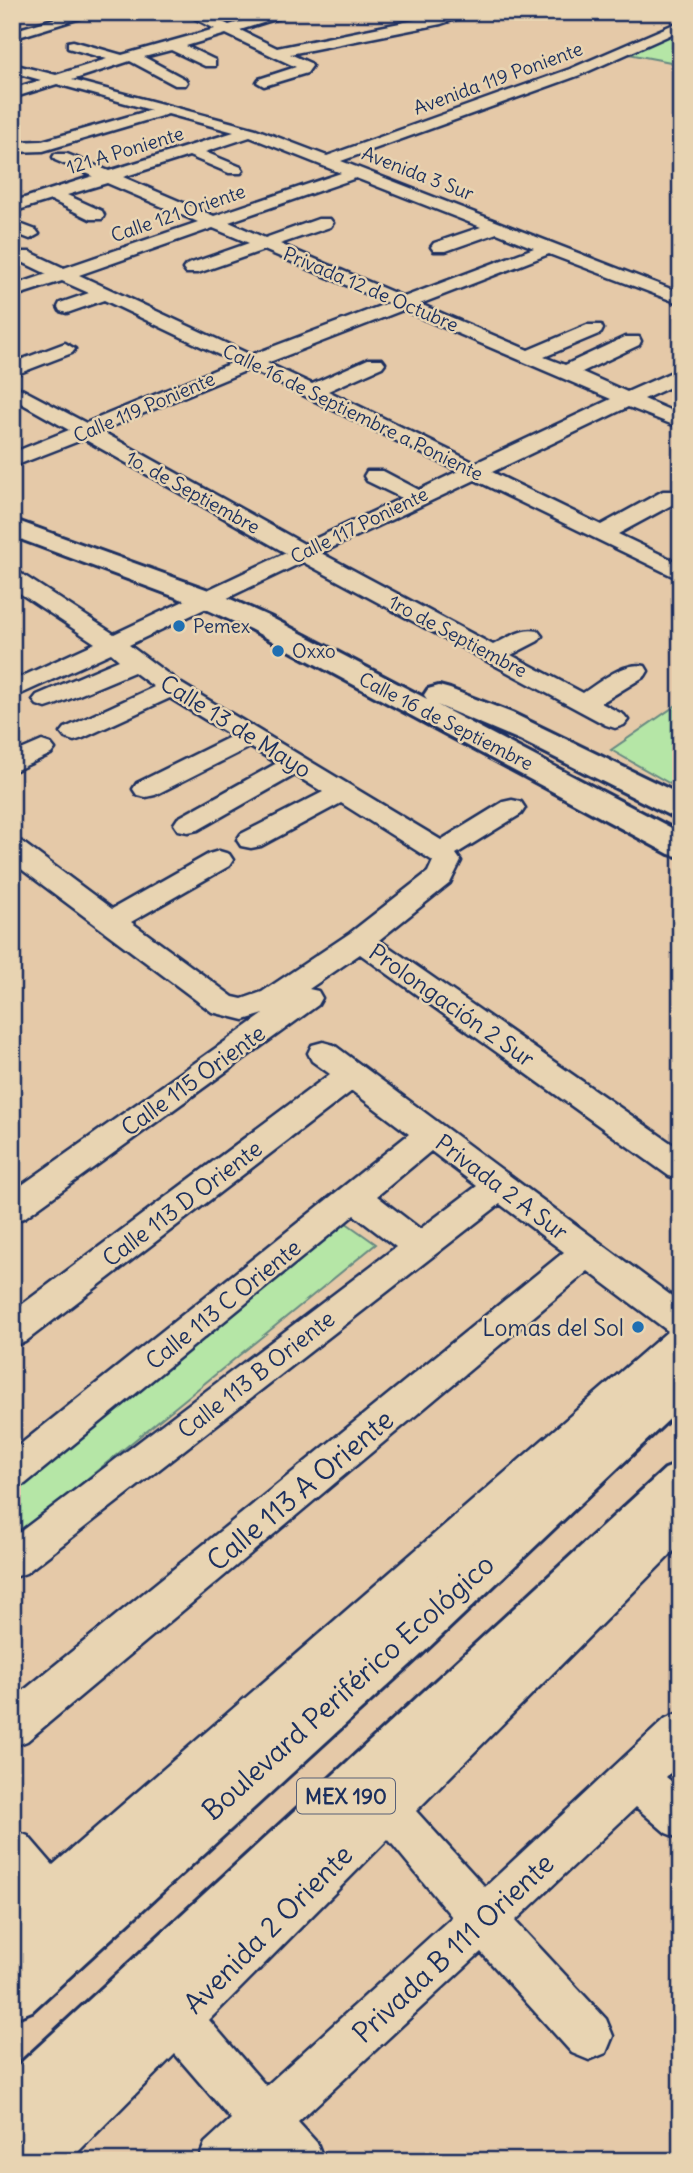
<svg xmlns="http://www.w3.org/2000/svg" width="693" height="2173" viewBox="0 0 693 2173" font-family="Delius,sans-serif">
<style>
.green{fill:#b5e6a6;stroke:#688a82;stroke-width:2}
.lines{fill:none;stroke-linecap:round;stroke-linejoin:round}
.minor-casing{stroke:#1b2f5e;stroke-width:5}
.major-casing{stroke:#1b2f5e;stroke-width:6}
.highway-casing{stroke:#1b2f5e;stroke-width:6}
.minor{fill:#e8d4b2;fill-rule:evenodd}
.major{fill:#e8d4b2;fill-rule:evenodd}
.highway{fill:#e8d4b2;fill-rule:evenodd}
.poi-dot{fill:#1f6fb2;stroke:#e8d4b2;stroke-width:2.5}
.labels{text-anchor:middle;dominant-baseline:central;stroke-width:5;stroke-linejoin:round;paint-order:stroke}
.far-street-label{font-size:19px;fill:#1b2f5e;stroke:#e8d4b2}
.far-poi-label{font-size:19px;fill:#1b2f5e;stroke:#e8d4b2;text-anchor:start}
.shield{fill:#e8d4b2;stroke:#586077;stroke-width:2}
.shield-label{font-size:21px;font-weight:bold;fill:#1b2f5e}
.street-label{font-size:23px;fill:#1b2f5e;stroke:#e8d4b2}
.poi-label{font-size:23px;fill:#1b2f5e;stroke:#e8d4b2;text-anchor:end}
.near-street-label{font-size:28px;fill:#1b2f5e;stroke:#e8d4b2}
</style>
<rect width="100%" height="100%" fill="#e5c9a8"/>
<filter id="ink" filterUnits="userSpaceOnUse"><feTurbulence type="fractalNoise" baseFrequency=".0143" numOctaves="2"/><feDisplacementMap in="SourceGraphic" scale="14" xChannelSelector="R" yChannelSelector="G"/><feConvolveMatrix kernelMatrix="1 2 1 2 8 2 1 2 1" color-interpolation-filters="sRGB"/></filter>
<g filter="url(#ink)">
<path class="green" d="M 681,28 L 681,64 L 629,54 Z
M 681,702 L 681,790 L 611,750 Z
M 342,1220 L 376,1244 L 12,1540 L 12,1490 Z"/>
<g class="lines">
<g class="minor-casing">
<path id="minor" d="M 77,12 L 100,12 L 12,39 L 12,31 Z
M 183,12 L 201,12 L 229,25 L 275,12 L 298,12 L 240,30 L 277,48 L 454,12 L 477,12 L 441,24 L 290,54 L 310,63 L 312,66 L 307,73 L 264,86 L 257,82 L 259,79 L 296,67 L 226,34 L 186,46 L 215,60 L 215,66 L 205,66 L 171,50 L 144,57 L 185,79 L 187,82 L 185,85 L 175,85 L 130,61 L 72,80 L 256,129 L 327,156 L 570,69 L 681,21 L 681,30 L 580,75 L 341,161 L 681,293 L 681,304 L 549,254 L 420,304 L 528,350 L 587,325 L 601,325 L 603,329 L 601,333 L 544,357 L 565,365 L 625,337 L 639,337 L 641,341 L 639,345 L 582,372 L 627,392 L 681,368 L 681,382 L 644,399 L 681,415 L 681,428 L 628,407 L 492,472 L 601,525 L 663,491 L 679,491 L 681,494 L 679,501 L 618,534 L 681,564 L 681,580 L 475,480 L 321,553 L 493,645 C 508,638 522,627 538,631 L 542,636 L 538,641 L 511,655 L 583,693 C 600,682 624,661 645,666 L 648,671 L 645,676 L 601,703 L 624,715 L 628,720 L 624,725 L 615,728 L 606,725 L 303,562 L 129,645 L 180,683 L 441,840 L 503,802 L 512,800 L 521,802 L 525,808 L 521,814 L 456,854 L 461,861 L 450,883 L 379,940 L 681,1150 L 681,1179 L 669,1176 L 360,954 L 309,989 L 318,991 L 322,998 L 318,1005 L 24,1218 L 12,1222 L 12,1192 L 264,1014 L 244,1020 L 212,1012 L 12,862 L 12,840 L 22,842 L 112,909 L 209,854 L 219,851 L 229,854 L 233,860 L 229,866 L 131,922 L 233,997 L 242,999 L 262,992 L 350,933 L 428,872 L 433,861 L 341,803 L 261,846 L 251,848 L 241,846 L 237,840 L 241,834 L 323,792 L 295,775 L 198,830 L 188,832 L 178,830 L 174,824 L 178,818 L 277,763 L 250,747 L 155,795 L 146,797 L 137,795 L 133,789 L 137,783 L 232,736 L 170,698 L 83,738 L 74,741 L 65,738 L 61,733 L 65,728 L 154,687 L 134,672 L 55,705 L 46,708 L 37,705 L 33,700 L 37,695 L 119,660 L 111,653 L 12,698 L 12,681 L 95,643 L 12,588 L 12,571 L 20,573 L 114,634 L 286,553 L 84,439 L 12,467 L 12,453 L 69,430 L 12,398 L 12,384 L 86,423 L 234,362 L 104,300 L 67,313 L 60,311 L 58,307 L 60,303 L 89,293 L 62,281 L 12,297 L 12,286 L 47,274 L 18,260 L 15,256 L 18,252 L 30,252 L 64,268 L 198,222 L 107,183 L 67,195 L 102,211 L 104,215 L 102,219 L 90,219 L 51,200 L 12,212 L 12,202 L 93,176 L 55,160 L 53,157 L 55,154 L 67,154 L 109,171 L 234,132 L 168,114 L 43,151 L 12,152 L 12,142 L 42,141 L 151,110 L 57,84 L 12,98 L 12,89 L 41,80 L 12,72 L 12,64 L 56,75 L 107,59 L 68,48 L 68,42 L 73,41 L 122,55 L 215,29 ZM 250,137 L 341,173 L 214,216 L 123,177 L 189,156 L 229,173 L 241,173 L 243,170 L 241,167 L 205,152 ZM 356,178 L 481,227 L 434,243 L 431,247 L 434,251 L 446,251 L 497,233 L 534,248 L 404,297 L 280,244 L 330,227 L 333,223 L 330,219 L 318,219 L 265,238 L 229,222 ZM 213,228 L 249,243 L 186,265 L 183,269 L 186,273 L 198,273 L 264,250 L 388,303 L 251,355 L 79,275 ZM 403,310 L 611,399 L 475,463 L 328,391 L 382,367 L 385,363 L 382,359 L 368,359 L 312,384 L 267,363 ZM 250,369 L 458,471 L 419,490 L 383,471 L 367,471 L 364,476 L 367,481 L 402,498 L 304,544 L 101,431 Z
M 12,221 L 36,230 L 39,234 L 30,239 L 12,232 Z
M 65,343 L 75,349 L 72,353 L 12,376 L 12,363 Z
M 42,741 L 51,744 L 55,749 L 51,754 L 12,772 L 12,754 Z
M 323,1042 L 334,1045 L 681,1303 L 681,1363 L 67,1913 L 28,1947 L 12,1954 L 12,1901 L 19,1894 L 12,1886 L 12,1830 L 28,1836 L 53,1865 L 668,1331 L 588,1271 L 27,1741 L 12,1747 L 12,1700 L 564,1252 L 500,1204 L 26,1573 L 12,1578 L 12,1538 L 396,1247 L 354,1215 L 25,1484 L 12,1489 L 12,1451 L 409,1134 L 352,1091 L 25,1342 L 12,1346 L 12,1312 L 330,1074 L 312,1061 L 308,1053 L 312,1045 ZM 431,1151 L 477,1186 L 420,1229 L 377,1196 Z
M 681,1501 L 681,1544 L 416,1811 L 485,1887 L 666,1718 L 681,1712 L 681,1762 L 666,1777 L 681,1789 L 681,1839 L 666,1833 L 636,1807 L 515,1921 L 606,2019 L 613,2036 L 606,2053 L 589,2060 L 572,2053 L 481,1952 L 298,2122 L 317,2143 L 324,2161 L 266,2161 L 263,2157 L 259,2161 L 198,2161 L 205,2143 L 231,2119 L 175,2054 L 69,2161 L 12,2161 L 16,2143 L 667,1506 ZM 388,1839 L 452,1917 L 266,2086 L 209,2020 Z"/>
</g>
<g class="major-casing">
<path id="major" d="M 12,519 L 217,593 L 270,617 L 427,699 L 424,695 L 428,689 L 439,686 L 450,689 L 512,713 L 681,795 L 681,818 L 669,815 L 520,740 L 437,705 L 681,833 L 681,857 L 669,854 L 250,629 L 197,605 L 12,536 Z"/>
</g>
<g class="highway-casing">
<path id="highway" d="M 681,1362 L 681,1408 L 421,1655 L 32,2011 L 12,2019 L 12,1953 L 385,1623 L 665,1367 Z
M 681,1463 L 681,1513 L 33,2133 L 12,2142 L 12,2071 L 665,1469 Z"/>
</g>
<use href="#minor" class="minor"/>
<use href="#major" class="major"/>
<use href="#highway" class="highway"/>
</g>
</g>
<g class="poi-dot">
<circle cx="179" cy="626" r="7"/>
<circle cx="278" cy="651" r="7"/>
<circle cx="638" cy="1327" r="7"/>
</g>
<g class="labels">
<g class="far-street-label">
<text transform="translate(498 78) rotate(-20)">Avenida 119 Poniente</text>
<text transform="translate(125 150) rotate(-17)">121 A Poniente</text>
<text transform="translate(418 173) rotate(21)">Avenida 3 Sur</text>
<text transform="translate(178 213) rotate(-19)">Calle 121 Oriente</text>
<text transform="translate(371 289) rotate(23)">Privada 12 de Octubre</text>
<text transform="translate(144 407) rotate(-23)">Calle 119 Poniente</text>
<text transform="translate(353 412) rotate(26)">Calle 16 de Septiembre a Poniente</text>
<text transform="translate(193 492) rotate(29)">1o. de Septiembre</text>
<text transform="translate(359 525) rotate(-26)">Calle 117 Poniente</text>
<text transform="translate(458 636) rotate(28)">1ro de Septiembre</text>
<text transform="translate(446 721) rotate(27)">Calle 16 de Septiembre</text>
</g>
<g class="far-poi-label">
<text x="193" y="626">Pemex</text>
<text x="292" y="651">Oxxo</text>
</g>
<rect class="shield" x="297" y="1778.5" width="98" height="35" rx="5"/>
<g class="shield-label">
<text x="346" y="1796">MEX 190</text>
</g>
<g class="street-label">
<text transform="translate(236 726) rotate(32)">Calle 13 de Mayo</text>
<text transform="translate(452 1005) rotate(35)">Prolongación 2 Sur</text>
<text transform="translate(193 1080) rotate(-36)">Calle 115 Oriente</text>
<text transform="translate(502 1187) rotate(37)">Privada 2 A Sur</text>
<text transform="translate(182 1203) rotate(-37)">Calle 113 D Oriente</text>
<text transform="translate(223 1304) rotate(-39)">Calle 113 C Oriente</text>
<text transform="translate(256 1374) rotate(-38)">Calle 113 B Oriente</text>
</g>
<g class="poi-label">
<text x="624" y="1327">Lomas del Sol</text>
</g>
<g class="near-street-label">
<text transform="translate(300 1490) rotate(-40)">Calle 113 A Oriente</text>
<text transform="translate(348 1687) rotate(-42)">Boulevard Periférico Ecológico</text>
<text transform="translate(268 1929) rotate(-45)">Avenida 2 Oriente</text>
<text transform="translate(453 1948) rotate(-43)">Privada B 111 Oriente</text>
</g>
</g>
<rect width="693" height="2173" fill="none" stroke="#e8d4b2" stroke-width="42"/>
<rect x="21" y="21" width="651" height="2131" fill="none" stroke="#1b2f5e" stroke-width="2.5" filter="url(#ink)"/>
</svg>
